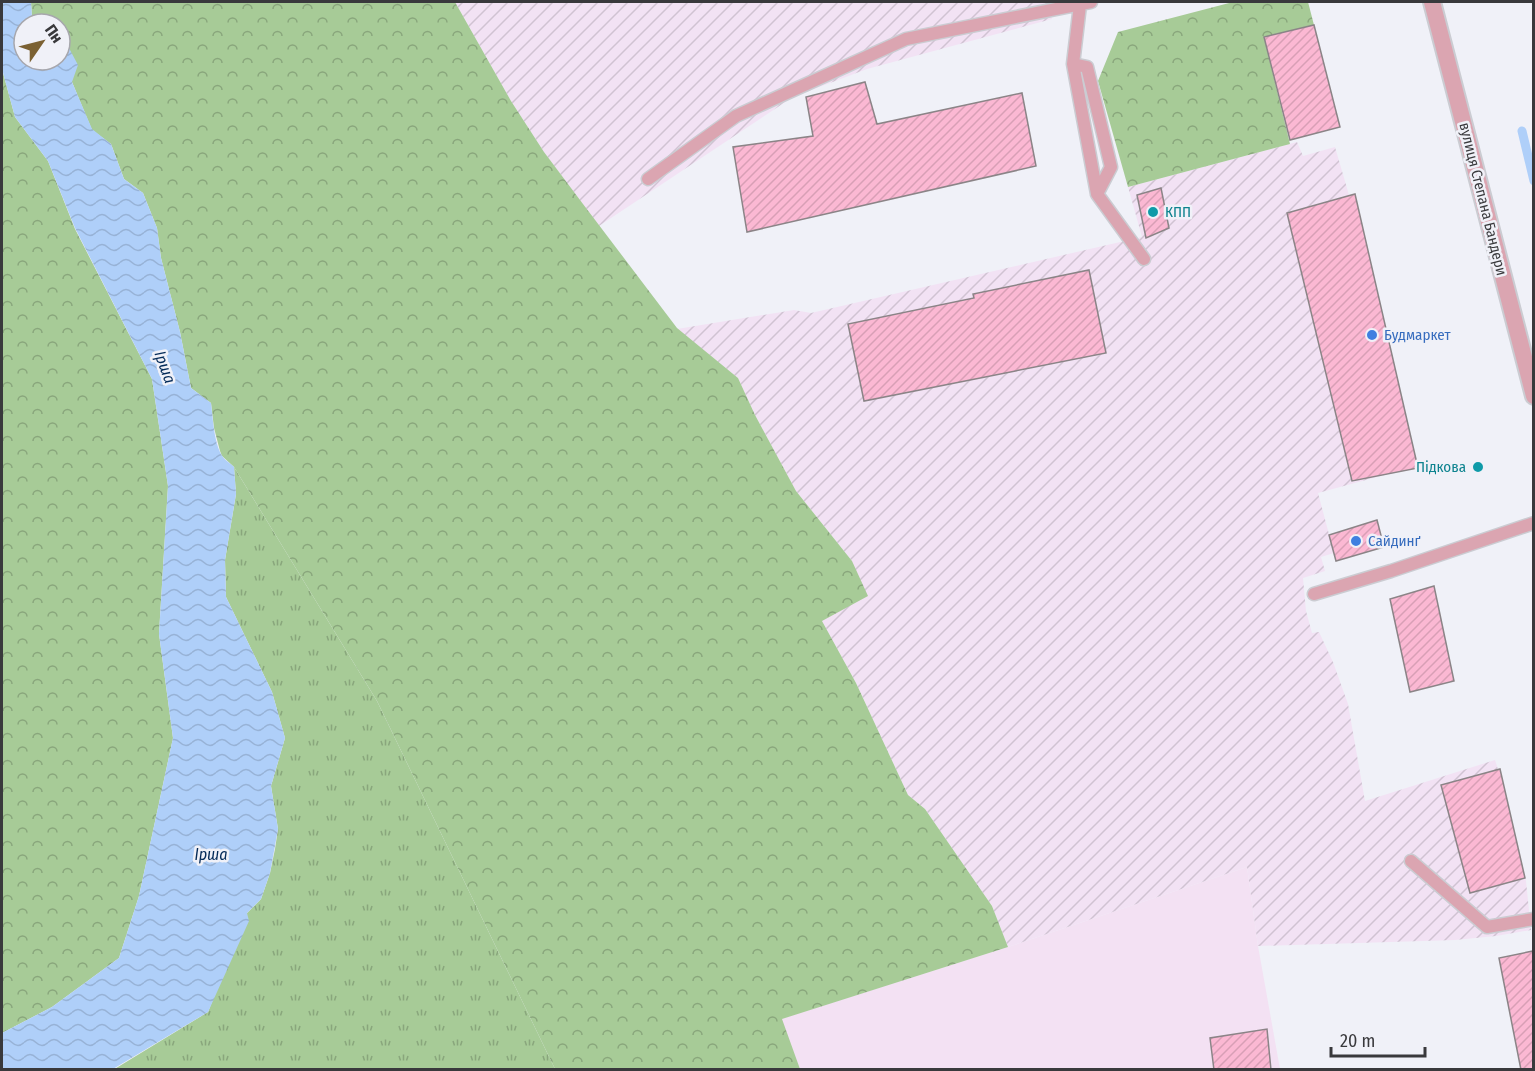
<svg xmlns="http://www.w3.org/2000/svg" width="1535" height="1071" viewBox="0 0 1535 1071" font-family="'Fira Sans Condensed',sans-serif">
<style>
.commercial{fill:#f3e1f3}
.industrial{fill:url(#industrial-furrows)}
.grass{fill:url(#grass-tufts)}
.forest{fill:url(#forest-crowns)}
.water{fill:url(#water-waves)}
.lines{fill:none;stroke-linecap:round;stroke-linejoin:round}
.stream{stroke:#afcff9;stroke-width:9}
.building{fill:url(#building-hatch);stroke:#8b8487;stroke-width:1.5}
.service-casing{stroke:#cbccd2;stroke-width:15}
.tertiary-casing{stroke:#cbccd2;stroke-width:20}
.service{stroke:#dba5b1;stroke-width:12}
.tertiary{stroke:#dba5b1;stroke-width:16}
.culture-dot{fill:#0f9aa8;stroke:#f0f1f8;stroke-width:2}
.shop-dot{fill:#3f7fe0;stroke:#f0f1f8;stroke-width:2}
.labels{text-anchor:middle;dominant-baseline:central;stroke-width:5;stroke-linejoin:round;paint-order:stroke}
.street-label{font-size:15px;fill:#39393c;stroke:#f0f1f8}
.culture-label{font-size:15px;fill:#0d838f;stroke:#f0f1f8;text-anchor:start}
.shop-label{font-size:15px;fill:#366cbe;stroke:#f0f1f8;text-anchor:start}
.water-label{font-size:16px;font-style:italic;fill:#042b59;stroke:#f0f1f8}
</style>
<defs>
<pattern id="industrial-furrows" width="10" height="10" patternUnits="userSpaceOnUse" patternTransform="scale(1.5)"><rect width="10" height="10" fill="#f2e2f4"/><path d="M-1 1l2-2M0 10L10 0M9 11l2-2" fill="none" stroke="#d0c3d2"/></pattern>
<pattern id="grass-tufts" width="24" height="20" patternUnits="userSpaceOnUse" patternTransform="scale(1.5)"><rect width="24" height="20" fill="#a7cb97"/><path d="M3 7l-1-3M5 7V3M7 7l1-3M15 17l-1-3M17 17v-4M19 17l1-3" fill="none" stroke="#89a67c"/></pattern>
<pattern id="forest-crowns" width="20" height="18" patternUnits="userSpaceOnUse" patternTransform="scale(1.5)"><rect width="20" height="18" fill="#a7cb97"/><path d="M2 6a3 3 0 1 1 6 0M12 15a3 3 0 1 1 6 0" fill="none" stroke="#89a67c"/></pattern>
<pattern id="water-waves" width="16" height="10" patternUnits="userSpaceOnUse" patternTransform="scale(1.5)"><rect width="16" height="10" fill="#afcff9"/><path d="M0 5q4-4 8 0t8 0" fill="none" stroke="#97b2d6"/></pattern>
<pattern id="building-hatch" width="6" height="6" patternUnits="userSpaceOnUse" patternTransform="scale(1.5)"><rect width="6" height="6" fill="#fbb8d3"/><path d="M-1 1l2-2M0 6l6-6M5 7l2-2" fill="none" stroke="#d89fb6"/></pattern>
</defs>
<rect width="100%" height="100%" fill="#f0f1f8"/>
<path class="commercial" d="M 1247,867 L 1258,946 L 1280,1069 L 800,1069 L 781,1019 L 1008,947 Z"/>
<path class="industrial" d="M 455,2 L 1048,2 L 1052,19 L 867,69 L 793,97 L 599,226 L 544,152 L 511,101 Z
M 1297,142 L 1303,156 L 1335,147 L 1349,195 L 1325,202 L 1388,474 L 1318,493 L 1334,553 L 1321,557 L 1325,571 L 1303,578 L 1306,611 L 1312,633 L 1319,632 L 1333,662 L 1348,704 L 1365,801 L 1495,760 L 1504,788 L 1526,881 L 1531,930 L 1496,936 L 1455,940 L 1258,946 L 1247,867 L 1008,947 L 992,906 L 925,809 L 908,795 L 856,683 L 822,621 L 852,561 L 796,491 L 755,415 L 738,378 L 677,329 L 794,310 L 811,313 L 1142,237 L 1128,187 Z"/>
<path class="grass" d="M 234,467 L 377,701 L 555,1069 L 113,1070 L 208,1012 L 247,913 L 261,899 L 270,873 L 275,849 L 278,829 L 271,786 L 285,738 L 272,692 L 226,597 L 225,560 L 236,494 Z"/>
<path class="forest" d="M 31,2 L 455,2 L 511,101 L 544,152 L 583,204 L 677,328 L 738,378 L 755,415 L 796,491 L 852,561 L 868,596 L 822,621 L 856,683 L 908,795 L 925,809 L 992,906 L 1008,947 L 782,1019 L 800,1069 L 555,1069 L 377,701 L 234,467 L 222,456 L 220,451 L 214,428 L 211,403 L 191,388 L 180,332 L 161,258 L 157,228 L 143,193 L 124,179 L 111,144 L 92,130 L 72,82 L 62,35 L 60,35 L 60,24 L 37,24 L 32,18 Z
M 1233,2 L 1308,2 L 1314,25 L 1264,37 L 1290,144 L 1128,187 L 1098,81 L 1118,32 Z
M 2,69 L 15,117 L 48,161 L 75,229 L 152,379 L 168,486 L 159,634 L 173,738 L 139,896 L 119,958 L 52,1007 L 2,1033 Z"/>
<path class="water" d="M 2,2 L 31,2 L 32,18 L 37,24 L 24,24 L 24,60 L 60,60 L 60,35 L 62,35 L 78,65 L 72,82 L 92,129 L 111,144 L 124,179 L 143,193 L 157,228 L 161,258 L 180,332 L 191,388 L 211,403 C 213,418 214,445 223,457 C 225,460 231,464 234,467 L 236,494 L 225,560 L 226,597 L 272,692 L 285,738 L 271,786 L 278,829 L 270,873 L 261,899 L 247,913 L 249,921 L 208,1012 L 113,1069 L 2,1069 L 2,1033 L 52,1007 L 119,958 L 139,896 L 173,738 L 159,634 L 168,486 L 152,379 L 75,228 L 48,161 L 15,117 L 2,69 Z"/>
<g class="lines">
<path class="stream" d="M 1522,131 L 1534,181"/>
</g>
<path class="building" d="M 1314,25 L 1340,127 L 1290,140 L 1264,37 Z
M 865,82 L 877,124 L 1022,93 L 1036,166 L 747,232 L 733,147 L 813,136 L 806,97 Z
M 1161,188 L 1169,228 L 1146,238 L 1137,195 Z
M 1355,194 L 1418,468 L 1352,481 L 1287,213 Z
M 1089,270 L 1106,353 L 864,401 L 848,324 L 974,298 L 973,294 Z
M 1377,520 L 1384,547 L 1336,561 L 1329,535 Z
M 1434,586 L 1454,681 L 1410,692 L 1390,599 Z
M 1500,769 L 1525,878 L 1470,893 L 1441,785 Z
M 1533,951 L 1533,1070 L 1521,1070 L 1499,958 Z
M 1267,1029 L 1271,1070 L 1214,1070 L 1210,1038 Z"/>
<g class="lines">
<g class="service-casing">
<path id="service" d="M 1080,5 L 1073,64 L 1097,194 L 1144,259
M 1073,64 L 1087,67 L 1111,167 L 1097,194
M 648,179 L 736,116 L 906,39 L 1091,2
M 1314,594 L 1391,571 L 1534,523
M 1411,861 L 1487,927 L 1534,919"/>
</g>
<g class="tertiary-casing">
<path id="tertiary" d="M 1432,2 L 1534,396"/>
</g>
<use href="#service" class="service"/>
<use href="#tertiary" class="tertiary"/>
</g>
<g class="culture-dot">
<circle cx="1153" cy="212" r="6"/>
<circle cx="1478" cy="467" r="6"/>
</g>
<g class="shop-dot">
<circle cx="1372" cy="335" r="6"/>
<circle cx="1356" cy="541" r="6"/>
</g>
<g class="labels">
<g class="street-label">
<text transform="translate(1483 199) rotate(76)">вулиця Степана Бандери</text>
</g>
<g class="culture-label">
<text x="1165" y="212">КПП</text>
<text x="1466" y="467" text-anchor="end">Підкова</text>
</g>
<g class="shop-label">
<text x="1384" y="335">Будмаркет</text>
<text x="1368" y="541">Сайдинґ</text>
</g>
<g class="water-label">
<text transform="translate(165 367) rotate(70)">Ірша</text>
<text x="211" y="854">Ірша</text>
</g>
</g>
<rect width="1535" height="1071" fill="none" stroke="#39393c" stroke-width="6"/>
<g transform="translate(42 42) rotate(55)"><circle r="28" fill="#f0f1f8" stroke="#a7a7ad" stroke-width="1.5"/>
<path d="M0-4.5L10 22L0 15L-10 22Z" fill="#7b6133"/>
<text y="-9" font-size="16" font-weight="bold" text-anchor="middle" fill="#39393c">Пн</text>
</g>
<path d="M1331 1047v9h94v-9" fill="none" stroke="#39393c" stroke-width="3"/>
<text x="1340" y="1047" font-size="18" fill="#39393c" stroke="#f0f1f8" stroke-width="4.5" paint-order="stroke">20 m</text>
</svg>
